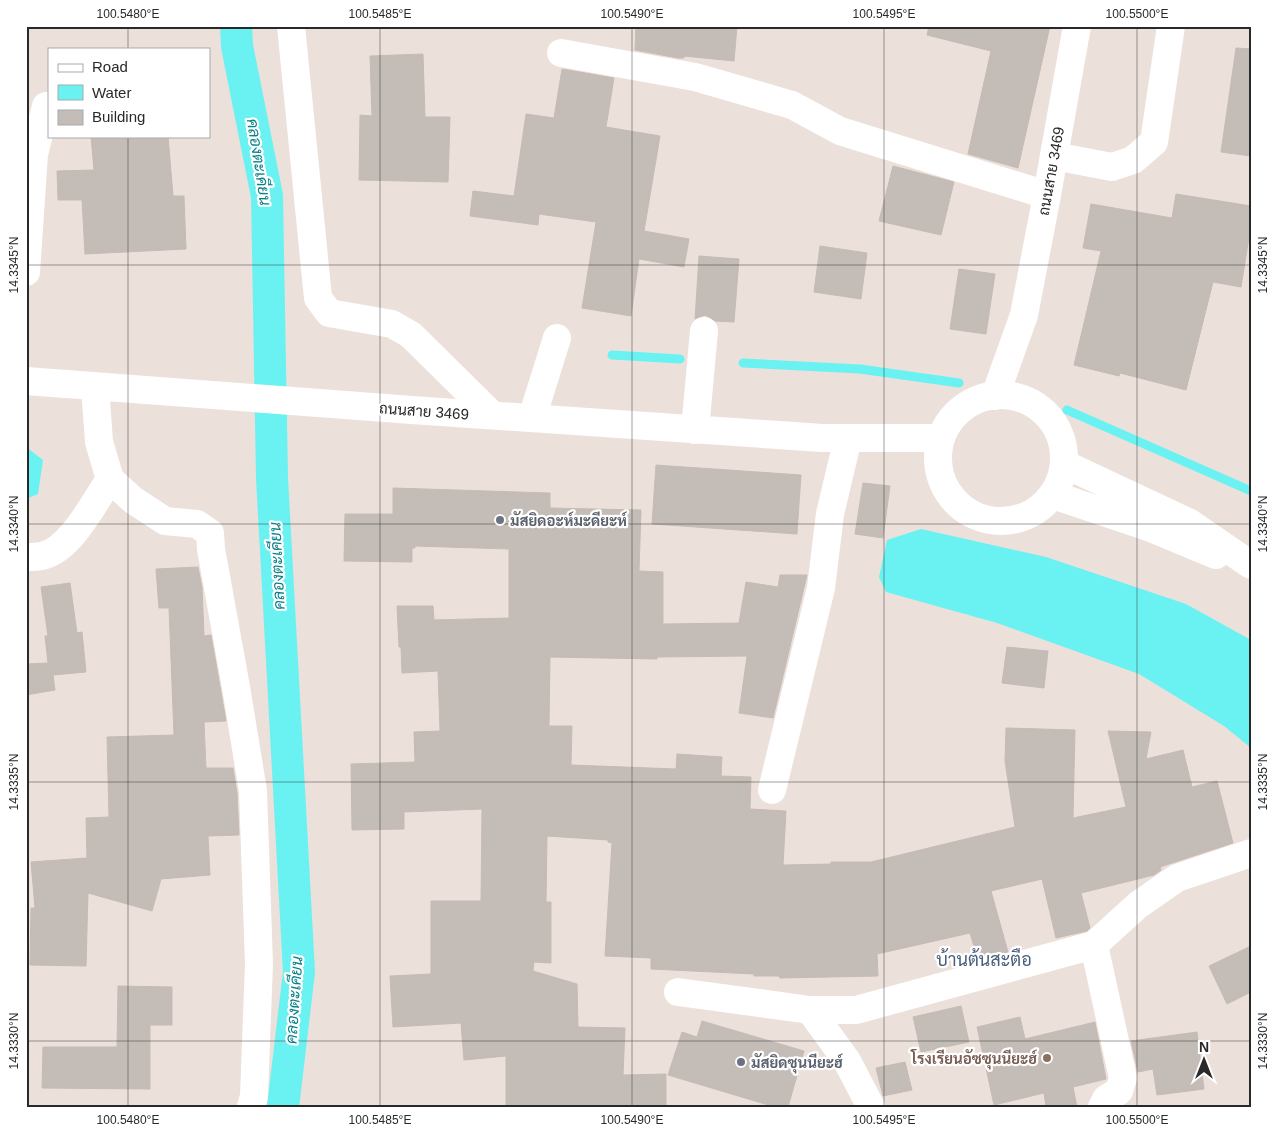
<svg xmlns="http://www.w3.org/2000/svg" width="1277" height="1133" viewBox="0 0 1277 1133" font-family="Helvetica,Sarabun,sans-serif">
<style>
.water{fill:#6af2f2}
.lines{fill:none;stroke-linecap:round;stroke-linejoin:round}
.stream{stroke:#6af2f2;stroke-width:9}
.canal{stroke:#6af2f2;stroke-width:32}
.building{fill:#c4bcb6;stroke:#c8bbb4}
.minor{stroke:#fff;stroke-width:28}
.ticks{fill:none;stroke:#292929;stroke-width:1;stroke-opacity:0.45}
.worship-dot{fill:#6b7280;stroke:#fff;stroke-width:2}
.education-dot{fill:#8d6e63;stroke:#fff;stroke-width:2}
.labels{text-anchor:middle;dominant-baseline:central;stroke-width:4.5;stroke-linejoin:round;paint-order:stroke}
.street-label{font-size:15px;fill:#292929;stroke:#fff}
.worship-label{font-size:15px;font-weight:bold;fill:#5b616d;stroke:#fff;text-anchor:start}
.education-label{font-size:15px;font-weight:bold;fill:#785e54;stroke:#fff;text-anchor:end}
.water-label{font-size:16px;font-style:italic;fill:#0a8089;stroke:#fff}
.quarter-label{font-size:18px;fill:#485f7b;stroke:#fff}
.neatline{fill:none;stroke:#292929;stroke-width:2}
.ticks-label{font-size:12px;text-anchor:middle;fill:#292929}
</style>
<rect width="100%" height="100%" fill="#ece0db"/>
<path class="water" d="M 26,447 L 43,460 L 38,494 L 26,499 Z
M 921,529 L 1046,557 L 1186,604 L 1251,640 L 1251,748 L 1224,726 L 1139,674 L 997,623 L 886,592 L 879,577 L 887,540 Z"/>
<g class="lines">
<path class="stream" d="M 612,355 L 680,359
M 743,363 L 860,369 L 959,383
M 1067,410 L 1251,491"/>
<path class="canal" d="M 236,26 L 237,46 L 267,196 L 272,478 L 299,972 L 283,1107"/>
</g>
<path class="building" d="M 636,26 L 737,26 L 734,61 L 684,56 L 684,58 L 678,58 L 635,50 Z
M 929,26 L 1050,26 L 1018,168 L 968,154 L 991,51 L 927,35 Z
M 1236,48 L 1251,49 L 1251,156 L 1221,152 Z
M 423,54 L 425,117 L 450,117 L 448,182 L 359,180 L 360,115 L 372,116 L 370,56 Z
M 562,69 L 614,78 L 606,127 L 660,136 L 644,231 L 689,239 L 684,267 L 639,259 L 631,316 L 582,308 L 596,222 L 539,214 L 538,225 L 470,216 L 473,191 L 514,196 L 526,114 L 554,118 Z
M 91,136 L 168,136 L 173,196 L 184,196 L 186,249 L 85,254 L 82,200 L 58,200 L 57,171 L 94,170 Z
M 893,166 L 954,182 L 941,235 L 879,221 Z
M 1176,194 L 1251,206 L 1251,225 L 1241,287 L 1213,282 L 1186,390 L 1120,373 L 1119,376 L 1074,365 L 1101,251 L 1083,248 L 1091,204 L 1172,218 Z
M 820,246 L 867,253 L 861,299 L 814,292 Z
M 699,256 L 739,259 L 734,322 L 715,321 L 705,315 L 695,319 Z
M 959,269 L 995,274 L 986,334 L 950,329 Z
M 656,465 L 801,475 L 797,534 L 652,524 Z
M 863,483 L 890,486 L 883,538 L 855,534 Z
M 393,488 L 550,493 L 550,508 L 641,510 L 639,571 L 663,572 L 663,624 L 739,623 L 746,582 L 778,587 L 780,575 L 807,575 L 773,718 L 739,713 L 747,656 L 657,657 L 657,659 L 550,657 L 549,726 L 572,726 L 571,765 L 676,769 L 677,754 L 722,757 L 721,776 L 751,777 L 750,809 L 786,811 L 783,865 L 831,864 L 831,862 L 871,862 L 1015,827 L 1005,761 L 1006,728 L 1075,730 L 1073,818 L 1126,807 L 1108,731 L 1151,732 L 1146,759 L 1183,750 L 1192,787 L 1217,781 L 1233,843 L 1160,867 L 1161,870 L 1154,875 L 1081,893 L 1090,928 L 1087,931 L 1056,938 L 1042,879 L 991,891 L 1008,952 L 978,960 L 970,933 L 877,954 L 878,976 L 780,978 L 779,976 L 754,976 L 754,974 L 651,969 L 651,958 L 605,956 L 612,843 L 608,842 L 608,840 L 547,836 L 546,902 L 551,902 L 551,963 L 534,962 L 533,971 L 577,984 L 578,1027 L 625,1028 L 623,1075 L 666,1074 L 666,1107 L 506,1107 L 506,1056 L 464,1060 L 461,1023 L 393,1027 L 390,976 L 431,974 L 431,901 L 481,901 L 482,809 L 404,812 L 404,829 L 352,830 L 351,764 L 415,762 L 414,732 L 440,731 L 438,671 L 402,673 L 401,647 L 399,647 L 397,606 L 433,606 L 434,620 L 509,618 L 509,549 L 415,546 L 415,548 L 412,548 L 412,562 L 344,561 L 345,514 L 393,514 Z
M 198,567 L 202,587 L 204,636 L 211,635 L 226,721 L 204,722 L 206,768 L 233,768 L 237,793 L 239,835 L 208,836 L 210,875 L 161,879 L 152,911 L 88,893 L 86,966 L 30,965 L 31,908 L 35,908 L 31,862 L 87,858 L 86,818 L 109,817 L 107,737 L 174,735 L 169,608 L 159,608 L 156,569 Z
M 70,583 L 77,633 L 82,632 L 86,672 L 53,675 L 55,690 L 26,695 L 26,664 L 48,663 L 45,636 L 48,636 L 41,587 Z
M 1007,647 L 1048,651 L 1044,688 L 1002,683 Z
M 1251,946 L 1251,992 L 1227,1004 L 1209,966 Z
M 118,986 L 172,987 L 172,1025 L 150,1025 L 150,1089 L 42,1088 L 43,1047 L 117,1047 Z
M 961,1006 L 969,1042 L 921,1052 L 913,1017 Z
M 1020,1017 L 1025,1039 L 1095,1022 L 1106,1079 L 1073,1087 L 1077,1107 L 1046,1107 L 1044,1093 L 994,1105 L 977,1027 Z
M 702,1021 L 804,1051 L 788,1107 L 775,1107 L 668,1075 L 682,1032 L 697,1037 Z
M 1197,1032 L 1204,1089 L 1157,1095 L 1153,1069 L 1138,1072 L 1131,1041 Z
M 905,1062 L 912,1090 L 883,1096 L 876,1068 Z"/>
<g class="lines">
<path class="minor" d="M 291,26 L 318,298 L 329,313 L 392,324 L 411,335 L 492,415
M 561,53 L 695,77 L 792,105 L 840,131 L 1047,195
M 1054,156 L 1112,167 L 1133,160 L 1154,142 L 1171,26
M 26,272 L 34,154 L 46,106
M 26,381 L 412,410 L 822,438 L 941,438
M 95,387 L 99,442 L 110,479 L 133,500 L 165,521 L 197,524 L 210,533 L 211,549 L 236,687 L 253,791 L 259,964 L 254,1096 L 251,1107
M938 458a63 63 0 1 1 126 0a63 63 0 1 1-126 0Z
M 995,396 L 1024,315 L 1047,195 L 1077,26
M 532,418 L 557,338
M 695,430 L 704,331
M 1064,464 L 1190,523 L 1251,565
M 1053,495 L 1151,528 L 1216,555
M 26,557 C 31,557 37,557 42,556 C 71,550 94,502 110,479
M 772,790 L 821,588 L 830,514 L 848,438
M 1094,945 L 1123,1078 L 1119,1091 L 1106,1099 L 1102,1107
M 678,992 L 810,1010 L 856,1010 L 1094,945 L 1138,905 L 1177,878 L 1251,853
M 810,1010 L 847,1061 L 871,1107"/>
</g>
<path class="ticks" d="M 128,26 L 128,49M 380,26 L 380,1107M 632,26 L 632,1107M 884,26 L 884,1107M 1137,26 L 1137,1107M 128,136 L 128,1107M 26,265 L 1251,265M 26,524 L 1251,524M 26,782 L 1251,782M 26,1041 L 1251,1041"/>
<g class="worship-dot">
<circle cx="500" cy="520" r="5"/>
<circle cx="741" cy="1062" r="5"/>
</g>
<circle class="education-dot" cx="1047" cy="1058" r="5"/>
<g class="labels">
<g class="street-label">
<text transform="translate(1051 171) rotate(-80)">ถนนสาย 3469</text>
<text transform="translate(424 411) rotate(4)">ถนนสาย 3469</text>
</g>
<g class="worship-label">
<text x="510" y="520">มัสยิดอะห์มะดียะห์</text>
<text x="751" y="1062">มัสยิดซุนนียะฮ์</text>
</g>
<g class="education-label">
<text x="1037" y="1058">โรงเรียนอัซซุนนียะฮ์</text>
</g>
<g class="water-label">
<text transform="translate(259 162) rotate(81)">คลองตะเคียน</text>
<text transform="translate(277 566) rotate(-93)">คลองตะเคียน</text>
<text transform="translate(294 1000) rotate(-86)">คลองตะเคียน</text>
</g>
<g class="quarter-label">
<text x="984" y="960">บ้านต้นสะตือ</text>
</g>
</g>
<rect width="1277" height="1133" fill="none" stroke="#ffffff" stroke-width="55"/>
<rect x="48" y="48" width="162" height="90" fill="#ffffff" stroke="#a9a9a9"/>
<rect x="58" y="64" width="25" height="8" fill="#ffffff" stroke="#a9a9a9"/>
<text x="92" y="72" font-size="15" fill="#292929">Road</text>
<rect x="58" y="85" width="25" height="15" fill="#6af2f2" stroke="#a9a9a9"/>
<text x="92" y="98" font-size="15" fill="#292929">Water</text>
<rect x="58" y="110" width="25" height="15" fill="#c4bcb6" stroke="#a9a9a9"/>
<text x="92" y="122" font-size="15" fill="#292929">Building</text>
<g transform="translate(1204 1060)" stroke="#ffffff" stroke-width="4" paint-order="stroke">
<path d="M0-4L9 19L0 12L-9 19Z" fill="#292929"/>
<text y="-8" font-size="14" font-weight="bold" text-anchor="middle" fill="#292929">N</text>
</g>
<rect x="28" y="28" width="1222" height="1078" class="neatline"/>
<g class="ticks-label">
<text x="128" y="18">100.5480°E</text>
<text x="380" y="18">100.5485°E</text>
<text x="632" y="18">100.5490°E</text>
<text x="884" y="18">100.5495°E</text>
<text x="1137" y="18">100.5500°E</text>
<text transform="translate(14 265) rotate(-90)" y="4">14.3345°N</text>
<text transform="translate(1263 265) rotate(-90)" y="4">14.3345°N</text>
<text transform="translate(14 524) rotate(-90)" y="4">14.3340°N</text>
<text transform="translate(1263 524) rotate(-90)" y="4">14.3340°N</text>
<text transform="translate(14 782) rotate(-90)" y="4">14.3335°N</text>
<text transform="translate(1263 782) rotate(-90)" y="4">14.3335°N</text>
<text transform="translate(14 1041) rotate(-90)" y="4">14.3330°N</text>
<text transform="translate(1263 1041) rotate(-90)" y="4">14.3330°N</text>
<text x="128" y="1124">100.5480°E</text>
<text x="380" y="1124">100.5485°E</text>
<text x="632" y="1124">100.5490°E</text>
<text x="884" y="1124">100.5495°E</text>
<text x="1137" y="1124">100.5500°E</text>
</g>
</svg>
